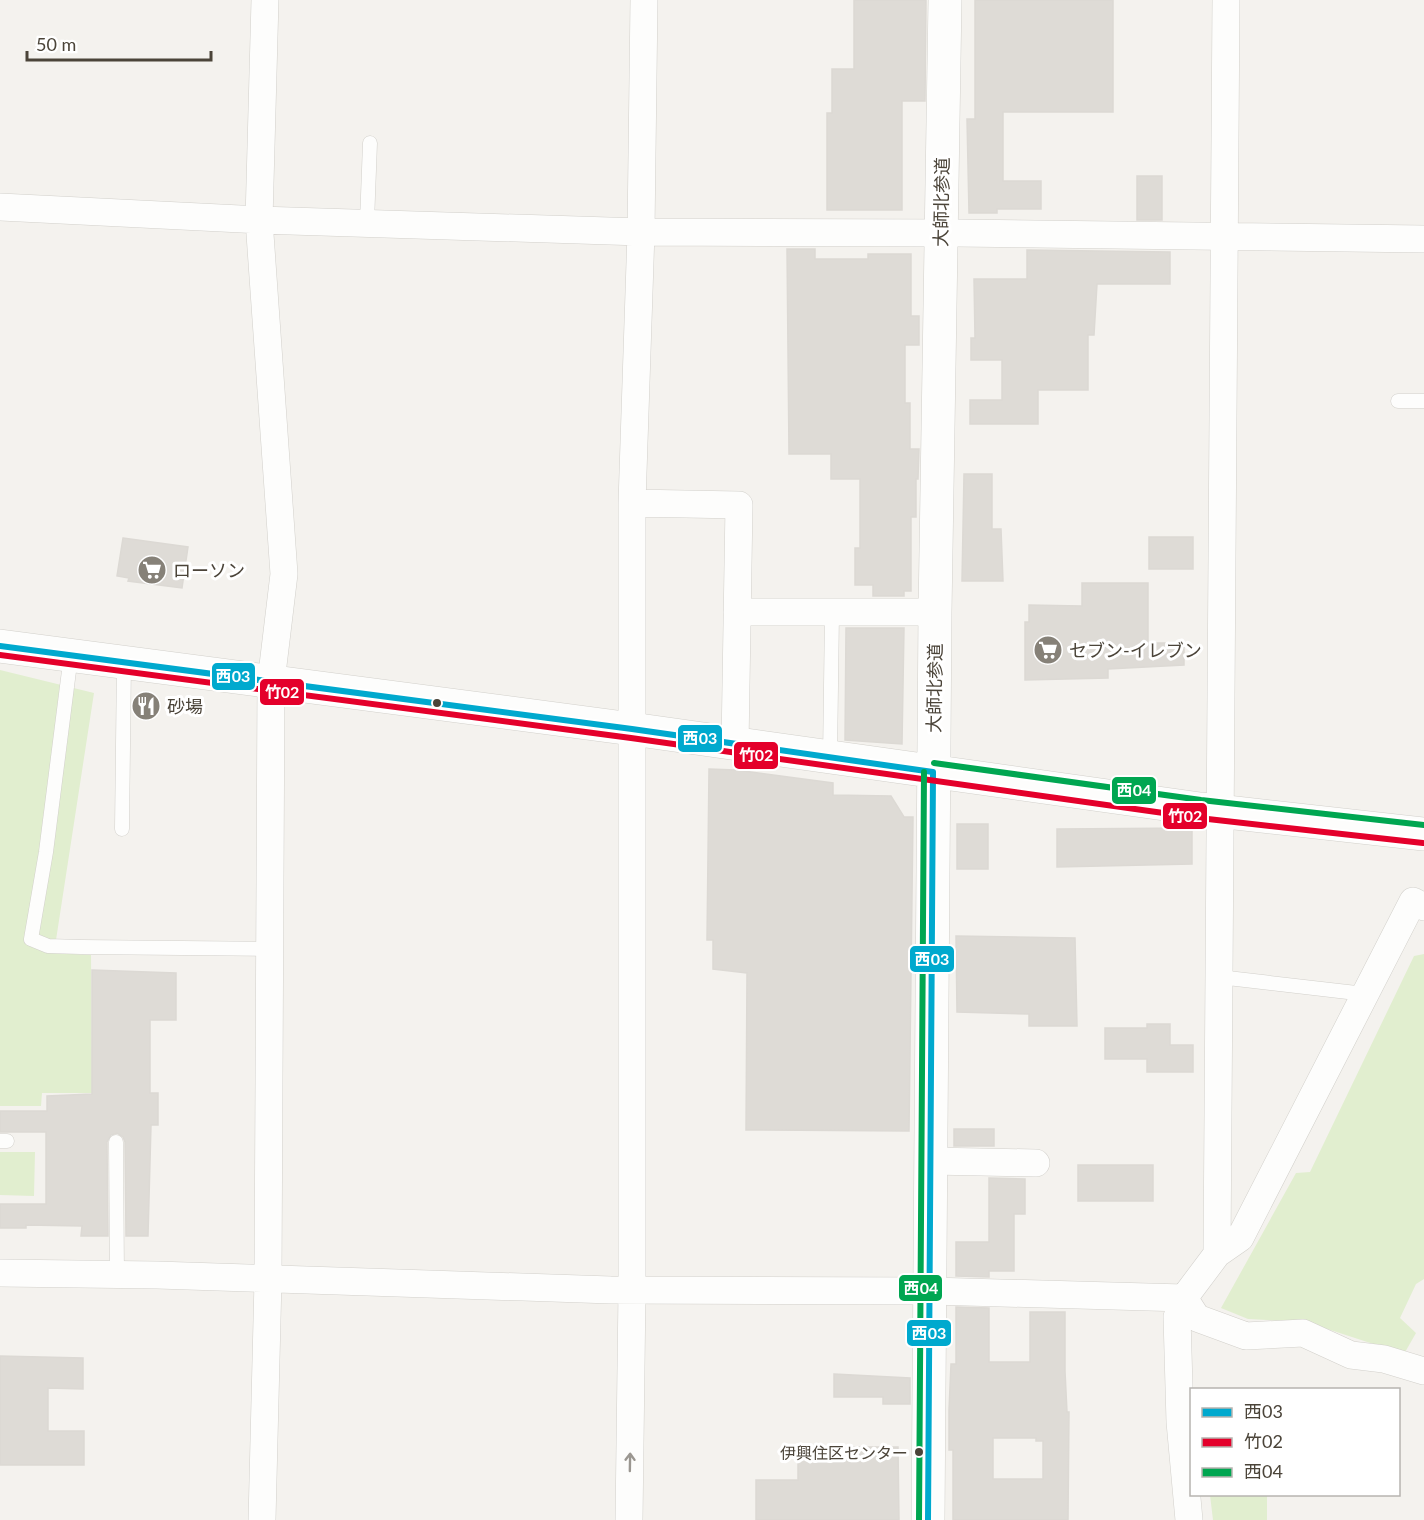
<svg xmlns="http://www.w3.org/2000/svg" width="1424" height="1520" viewBox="0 0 1424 1520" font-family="Lato,'Noto Sans JP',sans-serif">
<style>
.green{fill:#e1eecf}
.building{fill:#dedbd6;stroke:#dcd9d4;stroke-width:1.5;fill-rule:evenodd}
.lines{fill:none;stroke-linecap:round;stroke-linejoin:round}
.service-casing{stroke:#d2d0cb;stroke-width:15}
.minor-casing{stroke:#d2d0cb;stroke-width:28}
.tertiary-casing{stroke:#d2d0cb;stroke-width:34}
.service{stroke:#fdfdfc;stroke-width:14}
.minor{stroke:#fdfdfc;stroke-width:27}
.tertiary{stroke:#fdfdfc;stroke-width:33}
.bus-1-casing{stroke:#fff;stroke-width:10}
.bus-2-casing{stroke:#fff;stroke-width:10}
.bus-3-casing{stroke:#fff;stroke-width:10}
.bus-1{stroke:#00a9ce;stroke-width:6}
.bus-2{stroke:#e4002b;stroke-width:6}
.bus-3{stroke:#00a651;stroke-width:6}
.oneway{stroke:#9b9791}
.bus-dot{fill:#4b4439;stroke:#fff;stroke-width:2}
.labels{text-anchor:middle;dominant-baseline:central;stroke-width:6;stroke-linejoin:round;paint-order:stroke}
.bus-label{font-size:16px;fill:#4b4439;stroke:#fff;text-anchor:end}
.street-label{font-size:18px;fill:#4b4439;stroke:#fff}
.poi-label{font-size:18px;fill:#4b4439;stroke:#fff;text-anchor:start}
.line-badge{stroke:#fff;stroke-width:2}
.badge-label{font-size:16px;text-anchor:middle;font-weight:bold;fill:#fff}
</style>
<rect width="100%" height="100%" fill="#f4f2ee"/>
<path class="green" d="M 0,670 L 94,693 L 54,953 L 91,955 L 92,1093 L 42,1093 L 41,1106 L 0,1106 Z
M 1424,954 L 1424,1279 L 1416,1284 L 1400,1318 L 1416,1333 L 1404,1354 L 1306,1322 L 1248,1319 L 1221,1308 L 1296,1173 L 1310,1172 L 1414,956 Z
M 0,1152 L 35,1152 L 34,1196 L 0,1195 Z
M 1210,1495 L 1267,1495 L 1267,1520 L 1213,1520 Z"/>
<path class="building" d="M 854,0 L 926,0 L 925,101 L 902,101 L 902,210 L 827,210 L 827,113 L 832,113 L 832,69 L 854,69 Z
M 975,0 L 1113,0 L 1113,112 L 1003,112 L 1003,181 L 1041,181 L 1041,209 L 997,209 L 997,213 L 969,213 L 967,119 L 975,119 Z
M 1137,176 L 1162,176 L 1162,220 L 1137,220 Z
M 787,249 L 815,249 L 815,259 L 868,259 L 868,254 L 911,254 L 911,316 L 919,316 L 919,345 L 905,345 L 905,403 L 910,403 L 910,449 L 919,449 L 918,479 L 916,479 L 916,517 L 911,517 L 911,591 L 904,591 L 904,596 L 873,596 L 873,585 L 855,585 L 855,548 L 860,548 L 860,479 L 831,479 L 831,454 L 789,454 Z
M 1027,250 L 1170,252 L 1170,284 L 1097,284 L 1094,335 L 1088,335 L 1088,390 L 1038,390 L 1038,424 L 970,424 L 970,400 L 1002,400 L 1002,360 L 971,360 L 971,338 L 975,338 L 974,279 L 1027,279 Z
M 964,474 L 992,474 L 992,529 L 1001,529 L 1003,581 L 962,581 Z
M 1149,537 L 1193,537 L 1193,569 L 1149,569 Z
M 123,538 L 188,547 L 182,588 L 128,581 L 129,578 L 117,576 Z
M 1082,583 L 1148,583 L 1148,643 L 1184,643 L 1184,665 L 1108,669 L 1108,678 L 1025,680 L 1025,622 L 1029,622 L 1029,605 L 1082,606 Z
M 846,628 L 904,628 L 902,744 L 845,740 Z
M 709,769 L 736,770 L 833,783 L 833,795 L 891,796 L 904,817 L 913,817 L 909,1131 L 746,1130 L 747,973 L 713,969 L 713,940 L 707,940 Z
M 957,824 L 988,824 L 988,869 L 957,869 Z
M 1192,828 L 1192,864 L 1057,867 L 1057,829 Z
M 956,936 L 1075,938 L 1077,1026 L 1029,1026 L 1029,1014 L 957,1012 Z
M 92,970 L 176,973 L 176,1020 L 150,1020 L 150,1093 L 158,1093 L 158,1125 L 151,1125 L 148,1236 L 126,1236 L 125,1142 L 123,1137 L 117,1133 L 111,1135 L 107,1142 L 108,1236 L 81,1236 L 82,1226 L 26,1225 L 26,1228 L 0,1228 L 0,1204 L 46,1204 L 46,1132 L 0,1132 L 0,1111 L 47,1111 L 47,1096 L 92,1094 Z
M 1147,1024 L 1170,1024 L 1170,1045 L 1193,1045 L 1193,1072 L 1147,1072 L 1147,1059 L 1105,1059 L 1105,1028 L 1147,1028 Z
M 954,1129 L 994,1129 L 994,1146 L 954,1146 Z
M 1078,1165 L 1153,1165 L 1153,1201 L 1078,1201 Z
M 989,1178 L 1025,1179 L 1025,1214 L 1014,1214 L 1014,1271 L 989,1271 L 989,1277 L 956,1276 L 956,1242 L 989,1242 Z
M 956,1307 L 989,1308 L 989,1362 L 1030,1362 L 1030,1312 L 1065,1312 L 1065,1371 L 1067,1412 L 1069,1412 L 1068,1520 L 953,1520 L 953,1450 L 949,1450 L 949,1410 L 951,1364 L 956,1364 ZM 993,1438 L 1036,1438 L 1036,1441 L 1043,1441 L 1043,1479 L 993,1479 Z
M 0,1356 L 83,1358 L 83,1389 L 48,1388 L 48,1431 L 84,1431 L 84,1465 L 0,1465 Z
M 834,1374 L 910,1378 L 910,1404 L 883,1404 L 883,1397 L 834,1397 Z
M 854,1447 L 898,1447 L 899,1520 L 756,1520 L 756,1480 L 798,1480 L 798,1449 Z"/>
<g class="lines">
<g class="service-casing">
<path id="service" d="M 367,222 L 370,143
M 1398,401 L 1424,401
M 71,655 L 46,852 L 31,939 L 48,946 L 81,947 L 268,949
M 830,758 L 832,613
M 122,829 L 124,662
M 1219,977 L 1365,994
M 0,1141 L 7,1141
M 116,1142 L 117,1275"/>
</g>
<g class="minor-casing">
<path id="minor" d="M 0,207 L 259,220 L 641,232 L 956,233 L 1424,239
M 632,503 L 739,505 L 735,745
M 737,612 L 935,612
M 931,1161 L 1036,1163
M 1217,1254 L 1226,0
M 0,1273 L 157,1275 L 611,1290 L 931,1291 L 1184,1298 L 1197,1318 L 1246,1336 L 1303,1333 L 1351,1355 L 1384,1359 L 1424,1371
M 262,1520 L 268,1280 L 271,682 L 284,574 L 259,220 L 265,0
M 629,1520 L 632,1291 L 632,503 L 641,232 L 644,0
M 1189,1520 L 1180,1422 L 1177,1317 L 1184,1298 L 1217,1254 L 1240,1238 L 1413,901 L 1424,907"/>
</g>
<g class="tertiary-casing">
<path id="tertiary" d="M 0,646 L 632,729 L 1200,809 L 1424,834
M 928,1520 L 935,612 L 945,0"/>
</g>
<use href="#service" class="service"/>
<use href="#minor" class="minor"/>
<use href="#tertiary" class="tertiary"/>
<g class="bus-1-casing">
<path id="bus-1" d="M 0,646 L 632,729 L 933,772
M 928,1520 L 933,772"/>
</g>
<g class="bus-2-casing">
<path id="bus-2" d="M 0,655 L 631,738 L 1199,818 L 1423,843"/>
</g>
<g class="bus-3-casing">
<path id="bus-3" d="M 934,763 L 1201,800 L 1424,825
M 919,1520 L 924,772"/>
</g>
<use href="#bus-1" class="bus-1"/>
<use href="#bus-2" class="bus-2"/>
<use href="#bus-3" class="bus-3"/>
</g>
<defs><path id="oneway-shaft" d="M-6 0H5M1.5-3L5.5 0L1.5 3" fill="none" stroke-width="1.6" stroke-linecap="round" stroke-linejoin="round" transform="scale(1.5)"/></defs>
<use class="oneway" href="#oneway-shaft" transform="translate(630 1462) rotate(-89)"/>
<defs>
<g id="supermarket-disc" transform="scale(1.5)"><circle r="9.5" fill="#868178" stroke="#fff"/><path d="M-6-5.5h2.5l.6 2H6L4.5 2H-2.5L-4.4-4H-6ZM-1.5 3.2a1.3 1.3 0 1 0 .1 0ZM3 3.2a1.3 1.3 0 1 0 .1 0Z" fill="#fff"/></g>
<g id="restaurant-disc" transform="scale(1.5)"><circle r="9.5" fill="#868178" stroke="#fff"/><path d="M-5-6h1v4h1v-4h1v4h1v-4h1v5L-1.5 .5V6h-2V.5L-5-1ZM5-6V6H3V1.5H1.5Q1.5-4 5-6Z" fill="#fff"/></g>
</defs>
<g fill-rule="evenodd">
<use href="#supermarket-disc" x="152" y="570"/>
<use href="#supermarket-disc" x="1048" y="650"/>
<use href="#restaurant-disc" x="146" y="706"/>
</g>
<g class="bus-dot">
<circle cx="437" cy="703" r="5"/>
<circle cx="919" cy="1452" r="5"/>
</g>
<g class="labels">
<g class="bus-label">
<text x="908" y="1452">伊興住区センター</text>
</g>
<g class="street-label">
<text transform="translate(941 202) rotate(-89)">大師北参道</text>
<text transform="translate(934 688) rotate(-89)">大師北参道</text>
</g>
<g class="poi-label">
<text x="173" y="570">ローソン</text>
<text x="1069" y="650">セブン-イレブン</text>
<text x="167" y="706">砂場</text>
</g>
</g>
<g class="line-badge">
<rect x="211" y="662" width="45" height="29" rx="6" fill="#00a9ce"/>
<rect x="259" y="678" width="46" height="28" rx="6" fill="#e4002b"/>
<rect x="677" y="724" width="46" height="29" rx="6" fill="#00a9ce"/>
<rect x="733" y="741" width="46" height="29" rx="6" fill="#e4002b"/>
<rect x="1111" y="776" width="46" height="29" rx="6" fill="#00a651"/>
<rect x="1162" y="802" width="46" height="28" rx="6" fill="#e4002b"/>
<rect x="909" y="945" width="46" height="28" rx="6" fill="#00a9ce"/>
<rect x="898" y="1274" width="45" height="28" rx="6" fill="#00a651"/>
<rect x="906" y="1319" width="46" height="28" rx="6" fill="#00a9ce"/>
</g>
<g class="badge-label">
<text x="233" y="682">西03</text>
<text x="282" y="698">竹02</text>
<text x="700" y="744">西03</text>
<text x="756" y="761">竹02</text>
<text x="1134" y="796">西04</text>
<text x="1185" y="822">竹02</text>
<text x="932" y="965">西03</text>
<text x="921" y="1294">西04</text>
<text x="929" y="1339">西03</text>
</g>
<rect x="1190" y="1388" width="210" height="108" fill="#ffffff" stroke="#b7b4b0" stroke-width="1.5"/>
<rect x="1202" y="1408" width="30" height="9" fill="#00a9ce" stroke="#b7b4b0" stroke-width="1.5"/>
<text x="1244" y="1418" font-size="18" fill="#4b4439">西03</text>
<rect x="1202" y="1438" width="30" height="9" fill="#e4002b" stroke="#b7b4b0" stroke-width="1.5"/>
<text x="1244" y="1448" font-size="18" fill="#4b4439">竹02</text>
<rect x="1202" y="1468" width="30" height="9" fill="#00a651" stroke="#b7b4b0" stroke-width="1.5"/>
<text x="1244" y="1478" font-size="18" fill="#4b4439">西04</text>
<path d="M27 51v9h184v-9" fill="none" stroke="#4b4439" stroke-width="3"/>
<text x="36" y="51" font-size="18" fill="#4b4439" stroke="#ffffff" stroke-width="4.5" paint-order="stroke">50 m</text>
</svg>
